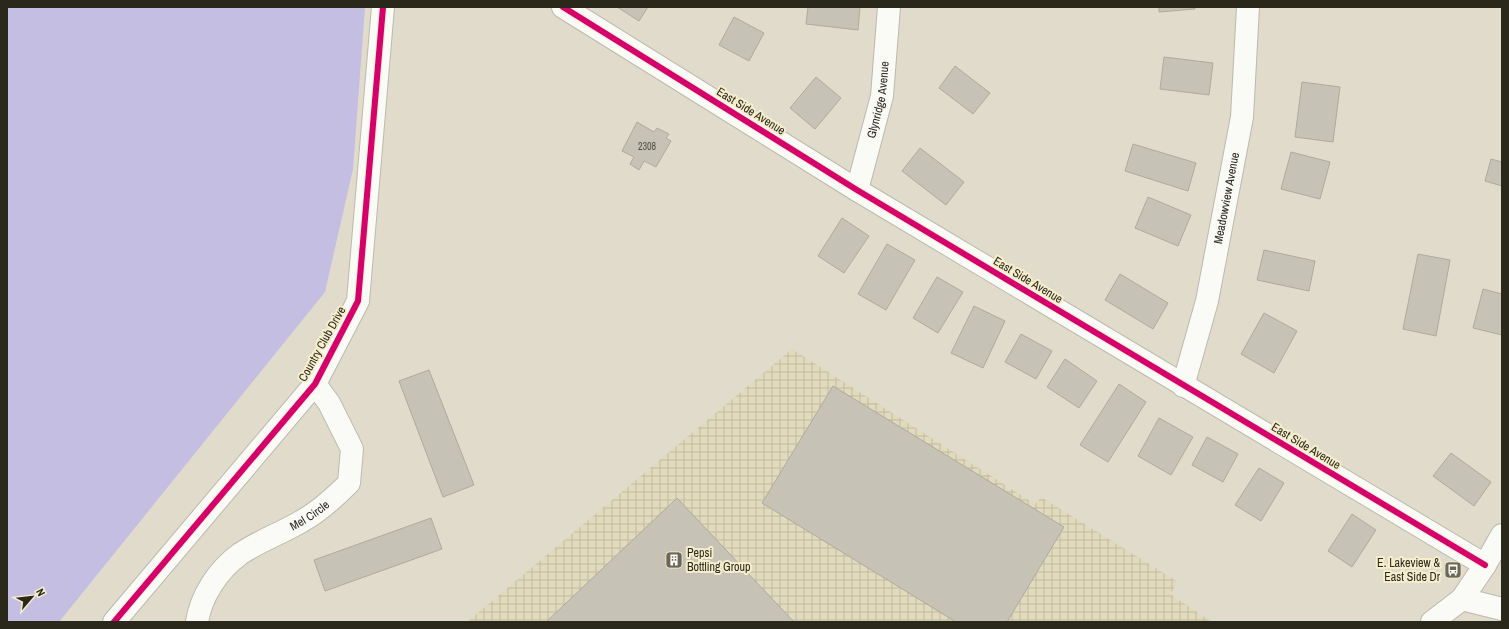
<svg xmlns="http://www.w3.org/2000/svg" width="1509" height="629" viewBox="0 0 1509 629" font-family="'Archivo Narrow',sans-serif">
<style>
.industrial{fill:url(#industrial-grid)}
.grass{fill:#c3bee2}
.building{fill:#c6c2b5;stroke:#aeab9d}
.lines{fill:none;stroke-linecap:round;stroke-linejoin:round}
.street-casing{stroke:#bdb9ac;stroke-width:24}
.secondary-casing{stroke:#bdb9ac;stroke-width:24}
.street{stroke:#fafaf7;stroke-width:22}
.secondary{stroke:#fafaf7;stroke-width:22}
.cycleway-casing{stroke:#f7eece;stroke-width:8}
.cycleway{stroke:#d6006c;stroke-width:6}
.labels{text-anchor:middle;dominant-baseline:central;stroke-width:4;stroke-linejoin:round;paint-order:stroke}
.number-label{font-size:10px;fill:#514e42}
.street-label{font-size:12px;fill:#2a271b;stroke:#f7eece}
.poi-label{font-size:12px;fill:#2a271b;stroke:#f7eece;text-anchor:start}
</style>
<defs>
<pattern id="industrial-grid" width="8" height="8" patternUnits="userSpaceOnUse"><rect width="8" height="8" fill="#e2dabd"/><path d="M0 4h8M4 0v8" fill="none" stroke="#c2bba2"/></pattern>
</defs>
<rect width="100%" height="100%" fill="#e0dbca"/>
<path class="industrial" d="M 792,349 L 1035,504 L 1041,497 L 1178,582 L 1170,594 L 1212,622 L 467,622 Z"/>
<path class="grass" d="M 7,7 L 365,7 L 353,169 L 325,292 L 59,622 L 7,622 Z"/>
<path class="building" d="M 617,7 L 648,7 L 639,21 Z
M 808,7 L 860,7 L 858,30 L 806,24 Z
M 1159,7 L 1195,7 L 1195,9 L 1159,12 Z
M 734,17 L 764,33 L 749,61 L 719,45 Z
M 1164,57 L 1213,63 L 1209,95 L 1160,89 Z
M 955,66 L 990,93 L 973,114 L 939,88 Z
M 816,77 L 841,98 L 815,129 L 790,108 Z
M 1302,82 L 1340,87 L 1333,142 L 1295,137 Z
M 637,122 L 654,132 L 657,128 L 669,134 L 666,138 L 671,141 L 656,167 L 644,161 L 639,170 L 630,164 L 634,157 L 622,151 Z
M 1133,144 L 1196,163 L 1188,191 L 1125,171 Z
M 920,148 L 964,182 L 946,205 L 902,171 Z
M 1291,152 L 1330,162 L 1320,199 L 1281,189 Z
M 1491,159 L 1502,162 L 1502,186 L 1485,181 Z
M 1148,197 L 1191,215 L 1178,246 L 1135,228 Z
M 842,218 L 869,236 L 844,273 L 818,256 Z
M 887,244 L 915,260 L 886,310 L 858,294 Z
M 1264,250 L 1315,261 L 1309,291 L 1257,280 Z
M 1418,254 L 1450,260 L 1436,336 L 1403,329 Z
M 1120,274 L 1168,303 L 1153,329 L 1105,300 Z
M 937,277 L 963,292 L 938,333 L 913,318 Z
M 1483,289 L 1502,294 L 1502,335 L 1473,328 Z
M 974,306 L 1005,321 L 983,368 L 951,353 Z
M 1264,313 L 1297,331 L 1274,373 L 1241,354 Z
M 1021,334 L 1052,351 L 1036,379 L 1005,362 Z
M 1065,359 L 1097,381 L 1079,408 L 1047,387 Z
M 429,370 L 474,485 L 443,497 L 399,381 Z
M 1119,384 L 1146,402 L 1108,462 L 1080,445 Z
M 833,386 L 1064,527 L 1007,622 L 956,622 L 762,503 Z
M 1159,418 L 1193,437 L 1171,475 L 1138,456 Z
M 1207,437 L 1238,454 L 1223,482 L 1192,465 Z
M 1451,453 L 1491,482 L 1474,506 L 1433,476 Z
M 1259,468 L 1284,483 L 1261,521 L 1235,505 Z
M 677,498 L 794,622 L 546,622 Z
M 1352,514 L 1376,530 L 1352,567 L 1328,551 Z
M 431,518 L 442,549 L 325,591 L 314,560 Z"/>
<g class="lines">
<g class="street-casing">
<g id="street">
<path d="M 563,7 L 857,190 L 1485,565"/>
<path id="s1" d="M 857,190 L 882,96 L 889,7"/>
<path id="s2" d="M 1183,386 L 1207,301 L 1242,117 L 1248,7"/>
<path d="M 1462,599 L 1502,609"/>
<path d="M 114,622 L 315,384 L 358,301 L 383,7"/>
<path id="s3" d="M 197,622 C 201,596 218,570 240,554 C 259,541 282,533 302,521 C 320,511 334,498 349,483 L 352,449 L 329,403 L 315,384"/>
</g>
</g>
<g class="secondary-casing">
<path id="secondary" d="M 1432,622 L 1462,599 L 1485,565 L 1502,535"/>
</g>
<use href="#street" class="street"/>
<use href="#secondary" class="secondary"/>
<g class="cycleway-casing">
<path id="cycleway" d="M 563,7 L 857,190 L 1485,565
M 114,622 L 315,384 L 358,301 L 383,7"/>
</g>
<use href="#cycleway" class="cycleway"/>
</g>
<defs>
<g id="building-square" transform="scale(0.9)"><rect x="-9" y="-9" width="18" height="18" rx="4" fill="#6a6658" stroke="#f7eece"/><path d="M-4-6H4V6H1V3H-1V6H-4ZM-2.5-4.3h1.7v1.8h-1.7ZM.8-4.3h1.7v1.8H.8ZM-2.5-1h1.7V.8h-1.7ZM.8-1h1.7V.8H.8Z" fill="#fff"/></g>
<g id="bus-square" transform="scale(0.9)"><rect x="-9" y="-9" width="18" height="18" rx="4" fill="#6a6658" stroke="#f7eece"/><path d="M-5-6H5V4H4V6H2V4H-2V6H-4V4H-5ZM-3.5-4V0h7V-4ZM-3.5 1.2v1.5H-2V1.2ZM2 1.2v1.5H3.5V1.2Z" fill="#fff"/></g>
</defs>
<g fill-rule="evenodd">
<use href="#building-square" x="674" y="560"/>
<use href="#bus-square" x="1453" y="570"/>
</g>
<g class="labels">
<g class="number-label">
<text x="647" y="146">2308</text>
</g>
<g class="street-label">
<text stroke="none"><textPath href="#s1" startOffset="93">Glynridge Avenue</textPath></text>
<text transform="translate(751 111) rotate(32)">East Side Avenue</text>
<text stroke="none"><textPath href="#s2" startOffset="193">Meadowview Avenue</textPath></text>
<text transform="translate(1028 280) rotate(31)">East Side Avenue</text>
<text transform="translate(322 344) rotate(-61)">Country Club Drive</text>
<text transform="translate(1306 446) rotate(31)">East Side Avenue</text>
<text stroke="none"><textPath href="#s3" startOffset="162">Mel Circle</textPath></text>
</g>
<g class="poi-label">
<text x="687" y="553">Pepsi<tspan x="687" dy="14">Bottling Group</tspan></text>
<text x="1440" y="563" text-anchor="end">E. Lakeview &amp;<tspan x="1440" dy="14">East Side Dr</tspan></text>
</g>
</g>
<rect width="1509" height="629" fill="none" stroke="#2a271b" stroke-width="16"/>
<g transform="translate(32 597) rotate(62)" stroke="#f7eece" stroke-width="3" paint-order="stroke">
<path d="M0-3L7 15L0 10L-7 15Z" fill="#2a271b"/>
<text y="-6" font-size="11" font-weight="bold" text-anchor="middle" fill="#2a271b">N</text>
</g>
</svg>
